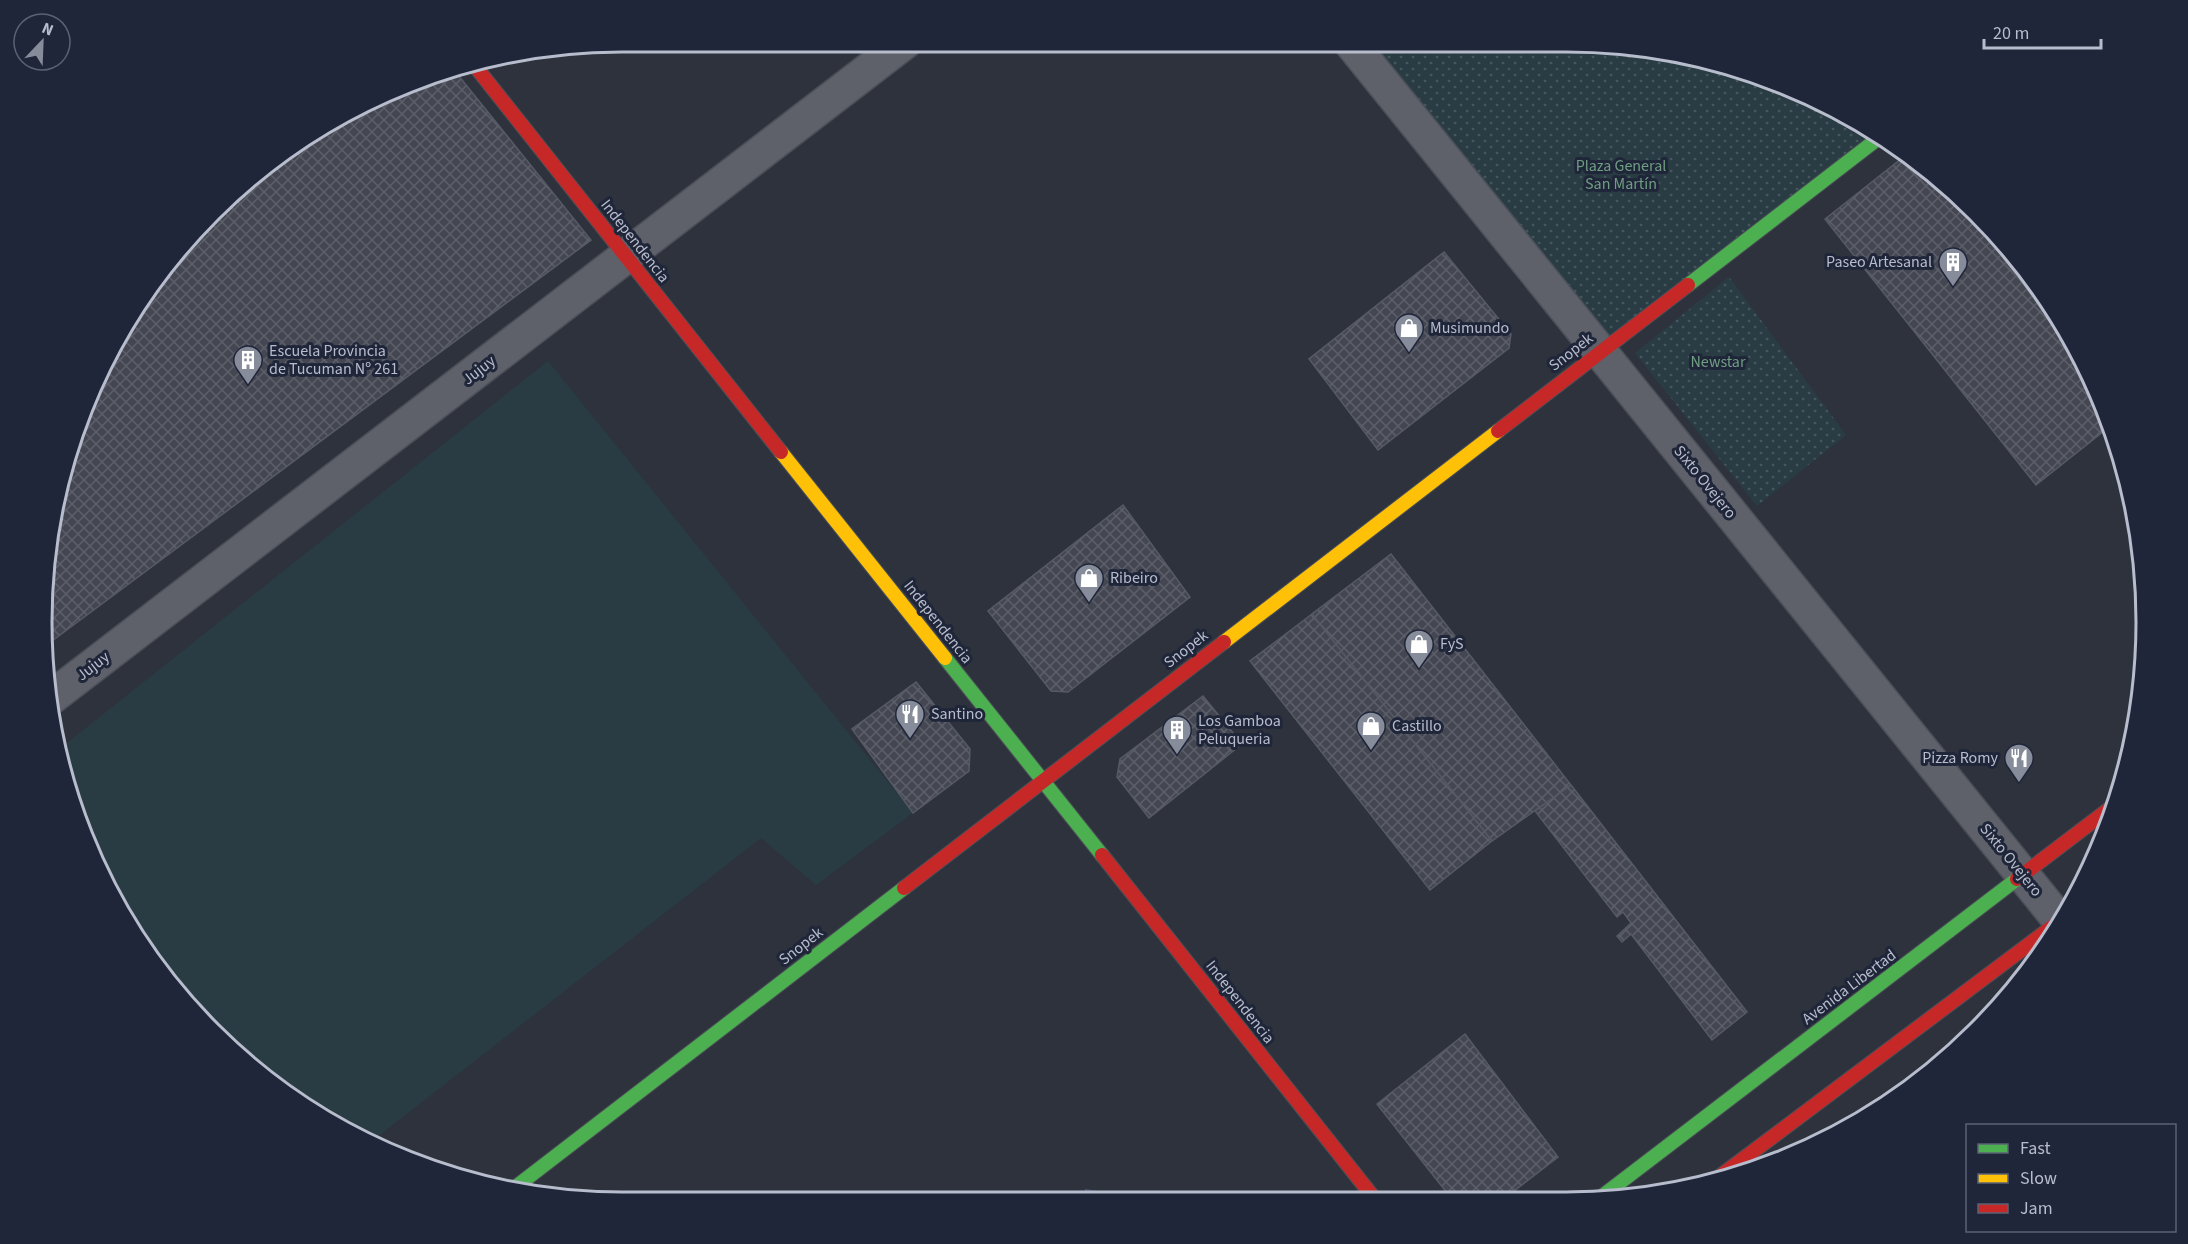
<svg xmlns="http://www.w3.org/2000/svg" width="2188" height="1244" viewBox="0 0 2188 1244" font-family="'Source Sans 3',sans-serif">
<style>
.grass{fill:url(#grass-dots)}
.pitch{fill:#293c44}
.water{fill:url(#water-rules)}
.building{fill:url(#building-cross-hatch);stroke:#555a65;stroke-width:1.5}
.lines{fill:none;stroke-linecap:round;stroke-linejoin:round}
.street-casing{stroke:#4b4f57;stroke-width:36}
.fast-casing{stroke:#4b4f57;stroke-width:16}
.slow-casing{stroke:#4b4f57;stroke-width:16}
.jam-casing{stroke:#4b4f57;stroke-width:16}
.street{stroke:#5e616a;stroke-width:33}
.fast{stroke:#4caf50;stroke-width:14}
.slow{stroke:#ffc107;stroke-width:14}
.jam{stroke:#c62828;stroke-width:14}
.labels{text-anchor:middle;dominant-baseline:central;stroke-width:6;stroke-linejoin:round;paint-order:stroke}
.park-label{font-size:16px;fill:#6f9e81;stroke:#1f2639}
.street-label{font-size:16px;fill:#b8bdcd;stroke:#1f2639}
.poi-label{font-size:16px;fill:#b8bdcd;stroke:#1f2639;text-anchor:start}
.rim{fill:none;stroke:#b8bdcd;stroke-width:3}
</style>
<defs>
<pattern id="grass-dots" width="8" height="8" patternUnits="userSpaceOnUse" patternTransform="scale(1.5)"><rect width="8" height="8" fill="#293c44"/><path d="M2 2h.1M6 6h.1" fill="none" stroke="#46565e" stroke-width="1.8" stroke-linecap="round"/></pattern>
<pattern id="water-rules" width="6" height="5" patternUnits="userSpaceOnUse" patternTransform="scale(1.5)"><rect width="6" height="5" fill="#3b4769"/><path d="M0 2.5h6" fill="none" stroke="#55607d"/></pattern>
<pattern id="building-cross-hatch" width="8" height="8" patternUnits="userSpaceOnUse" patternTransform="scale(1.5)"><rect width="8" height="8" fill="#444752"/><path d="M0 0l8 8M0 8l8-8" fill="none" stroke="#5d606a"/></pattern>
</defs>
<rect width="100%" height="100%" fill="#2d323d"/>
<path class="grass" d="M 1351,43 L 1604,43 L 1716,62 L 1856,120 L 1880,137 L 1600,351 Z
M 1729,277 L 1846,435 L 1757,506 L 1635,353 Z"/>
<path class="pitch" d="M 548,361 L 913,813 L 816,885 L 761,838 L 372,1141 L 332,1124 L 186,1004 L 86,844 L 63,746 Z"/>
<path class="water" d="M 1085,1189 L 1152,1199 L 1084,1199 Z"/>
<path class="building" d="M 454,70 L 591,240 L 44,647 L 62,472 L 140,299 L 269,162 L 436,73 Z
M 1906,155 L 1948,186 L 2086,366 L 2109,427 L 2036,485 L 1825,219 Z
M 1444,252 L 1511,334 L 1509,348 L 1378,450 L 1309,359 Z
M 1123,505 L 1190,597 L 1068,692 L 1051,691 L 988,611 Z
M 1391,554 L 1571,785 L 1492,841 L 1312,614 Z
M 1312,614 L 1492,841 L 1430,890 L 1250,661 Z
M 916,682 L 970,749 L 969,771 L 913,813 L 852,729 Z
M 1203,696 L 1242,744 L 1149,818 L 1117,777 L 1120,759 Z
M 1571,785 L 1747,1012 L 1712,1040 L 1631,934 L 1622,942 L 1617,936 L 1631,923 L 1623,912 L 1617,917 L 1535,811 Z
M 1465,1034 L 1558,1157 L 1505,1198 L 1451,1198 L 1377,1104 Z"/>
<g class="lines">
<g class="street-casing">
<path id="street" d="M 1351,43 L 2060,921
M 52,697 L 905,42"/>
</g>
<g class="fast-casing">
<path id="fast" d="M 1688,285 L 1880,137
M 945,658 L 1102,855
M 513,1189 L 904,888
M 1601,1197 L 2017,879"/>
</g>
<g class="slow-casing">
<path id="slow" d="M 781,452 L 945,658
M 1224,642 L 1498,431"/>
</g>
<g class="jam-casing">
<path id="jam" d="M 475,66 L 781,452
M 1498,431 L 1688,285
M 1102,855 L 1374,1198
M 2017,879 L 2117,803
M 904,888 L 1224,642
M 1715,1180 L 2064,918"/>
</g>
<use href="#street" class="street"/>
<use href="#fast" class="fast"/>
<use href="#slow" class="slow"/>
<use href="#jam" class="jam"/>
</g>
<defs>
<g id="building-pin" transform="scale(1.5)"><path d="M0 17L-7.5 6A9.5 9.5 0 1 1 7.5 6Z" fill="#878c9b" stroke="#1f2639"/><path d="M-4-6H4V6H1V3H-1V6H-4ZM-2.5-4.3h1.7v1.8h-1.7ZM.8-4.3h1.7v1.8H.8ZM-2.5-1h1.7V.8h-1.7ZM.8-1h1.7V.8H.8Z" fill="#fff"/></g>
<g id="shop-pin" transform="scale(1.5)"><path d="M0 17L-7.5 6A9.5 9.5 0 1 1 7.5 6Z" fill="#878c9b" stroke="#1f2639"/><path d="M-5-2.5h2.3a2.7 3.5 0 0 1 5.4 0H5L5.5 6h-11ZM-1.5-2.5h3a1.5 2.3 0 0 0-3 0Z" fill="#fff"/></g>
<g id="restaurant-pin" transform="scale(1.5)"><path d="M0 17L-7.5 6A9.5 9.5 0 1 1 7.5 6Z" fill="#878c9b" stroke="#1f2639"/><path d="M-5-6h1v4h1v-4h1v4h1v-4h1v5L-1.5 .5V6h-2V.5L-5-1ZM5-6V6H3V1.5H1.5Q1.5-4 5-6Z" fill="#fff"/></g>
</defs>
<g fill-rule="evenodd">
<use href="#building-pin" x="1953" y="262"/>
<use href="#shop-pin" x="1409" y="328"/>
<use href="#building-pin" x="248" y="360"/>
<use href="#shop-pin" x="1089" y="578"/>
<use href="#shop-pin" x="1419" y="644"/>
<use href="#restaurant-pin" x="910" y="714"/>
<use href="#shop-pin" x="1371" y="726"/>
<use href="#building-pin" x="1177" y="730"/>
<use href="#restaurant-pin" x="2019" y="758"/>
</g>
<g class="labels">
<g class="park-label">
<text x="1621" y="166">Plaza General<tspan x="1621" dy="18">San Martín</tspan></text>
<text x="1718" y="362">Newstar</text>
</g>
<g class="street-label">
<text transform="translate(635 241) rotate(52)">Independencia</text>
<text transform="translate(1571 352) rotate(-38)">Snopek</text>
<text transform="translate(479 370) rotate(-38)">Jujuy</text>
<text transform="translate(1705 482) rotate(51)">Sixto Ovejero</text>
<text transform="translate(938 622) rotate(52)">Independencia</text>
<text transform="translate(1186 649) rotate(-38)">Snopek</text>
<text transform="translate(93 666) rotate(-38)">Jujuy</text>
<text transform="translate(2011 860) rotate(51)">Sixto Ovejero</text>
<text transform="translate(801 946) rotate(-38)">Snopek</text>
<text transform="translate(1849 987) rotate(-37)">Avenida Libertad</text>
<text transform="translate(1240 1002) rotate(52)">Independencia</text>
</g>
<g class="poi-label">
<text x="1932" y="262" text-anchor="end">Paseo Artesanal</text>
<text x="1430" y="328">Musimundo</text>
<text x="269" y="351">Escuela Provincia<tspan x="269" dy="18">de Tucuman Nº 261</tspan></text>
<text x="1110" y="578">Ribeiro</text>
<text x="1440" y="644">FyS</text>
<text x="931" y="714">Santino</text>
<text x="1198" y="721">Los Gamboa<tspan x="1198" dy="18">Peluqueria</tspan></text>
<text x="1392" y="726">Castillo</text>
<text x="1998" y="758" text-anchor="end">Pizza Romy</text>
</g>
</g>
<path d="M0 0H2188V1244H0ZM622 52H1566A570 570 0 0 1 2136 622V622A570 570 0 0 1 1566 1192H622A570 570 0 0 1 52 622V622A570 570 0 0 1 622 52Z" fill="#1f2639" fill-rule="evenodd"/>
<path class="rim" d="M622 52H1566A570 570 0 0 1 2136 622V622A570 570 0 0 1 1566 1192H622A570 570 0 0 1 52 622V622A570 570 0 0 1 622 52Z"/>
<rect x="1966" y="1124" width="210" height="108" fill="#1f2639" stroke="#5c6274" stroke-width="1.5"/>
<rect x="1978" y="1144" width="30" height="9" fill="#4caf50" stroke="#5c6274" stroke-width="1.5"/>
<text x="2020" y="1154" font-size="18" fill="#b8bdcd">Fast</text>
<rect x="1978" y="1174" width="30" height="9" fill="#ffc107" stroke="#5c6274" stroke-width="1.5"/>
<text x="2020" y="1184" font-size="18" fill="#b8bdcd">Slow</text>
<rect x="1978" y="1204" width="30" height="9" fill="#c62828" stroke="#5c6274" stroke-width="1.5"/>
<text x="2020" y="1214" font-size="18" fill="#b8bdcd">Jam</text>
<g transform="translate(42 42) rotate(23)"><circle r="28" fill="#1f2639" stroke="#5c6274" stroke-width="1.5"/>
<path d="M0-4.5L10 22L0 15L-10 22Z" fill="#878c9b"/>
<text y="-9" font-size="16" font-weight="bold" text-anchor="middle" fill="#b8bdcd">N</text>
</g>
<path d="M1984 39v9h117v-9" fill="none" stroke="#b8bdcd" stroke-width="3"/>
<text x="1993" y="39" font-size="18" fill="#b8bdcd" stroke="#1f2639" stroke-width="4.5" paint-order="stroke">20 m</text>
</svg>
